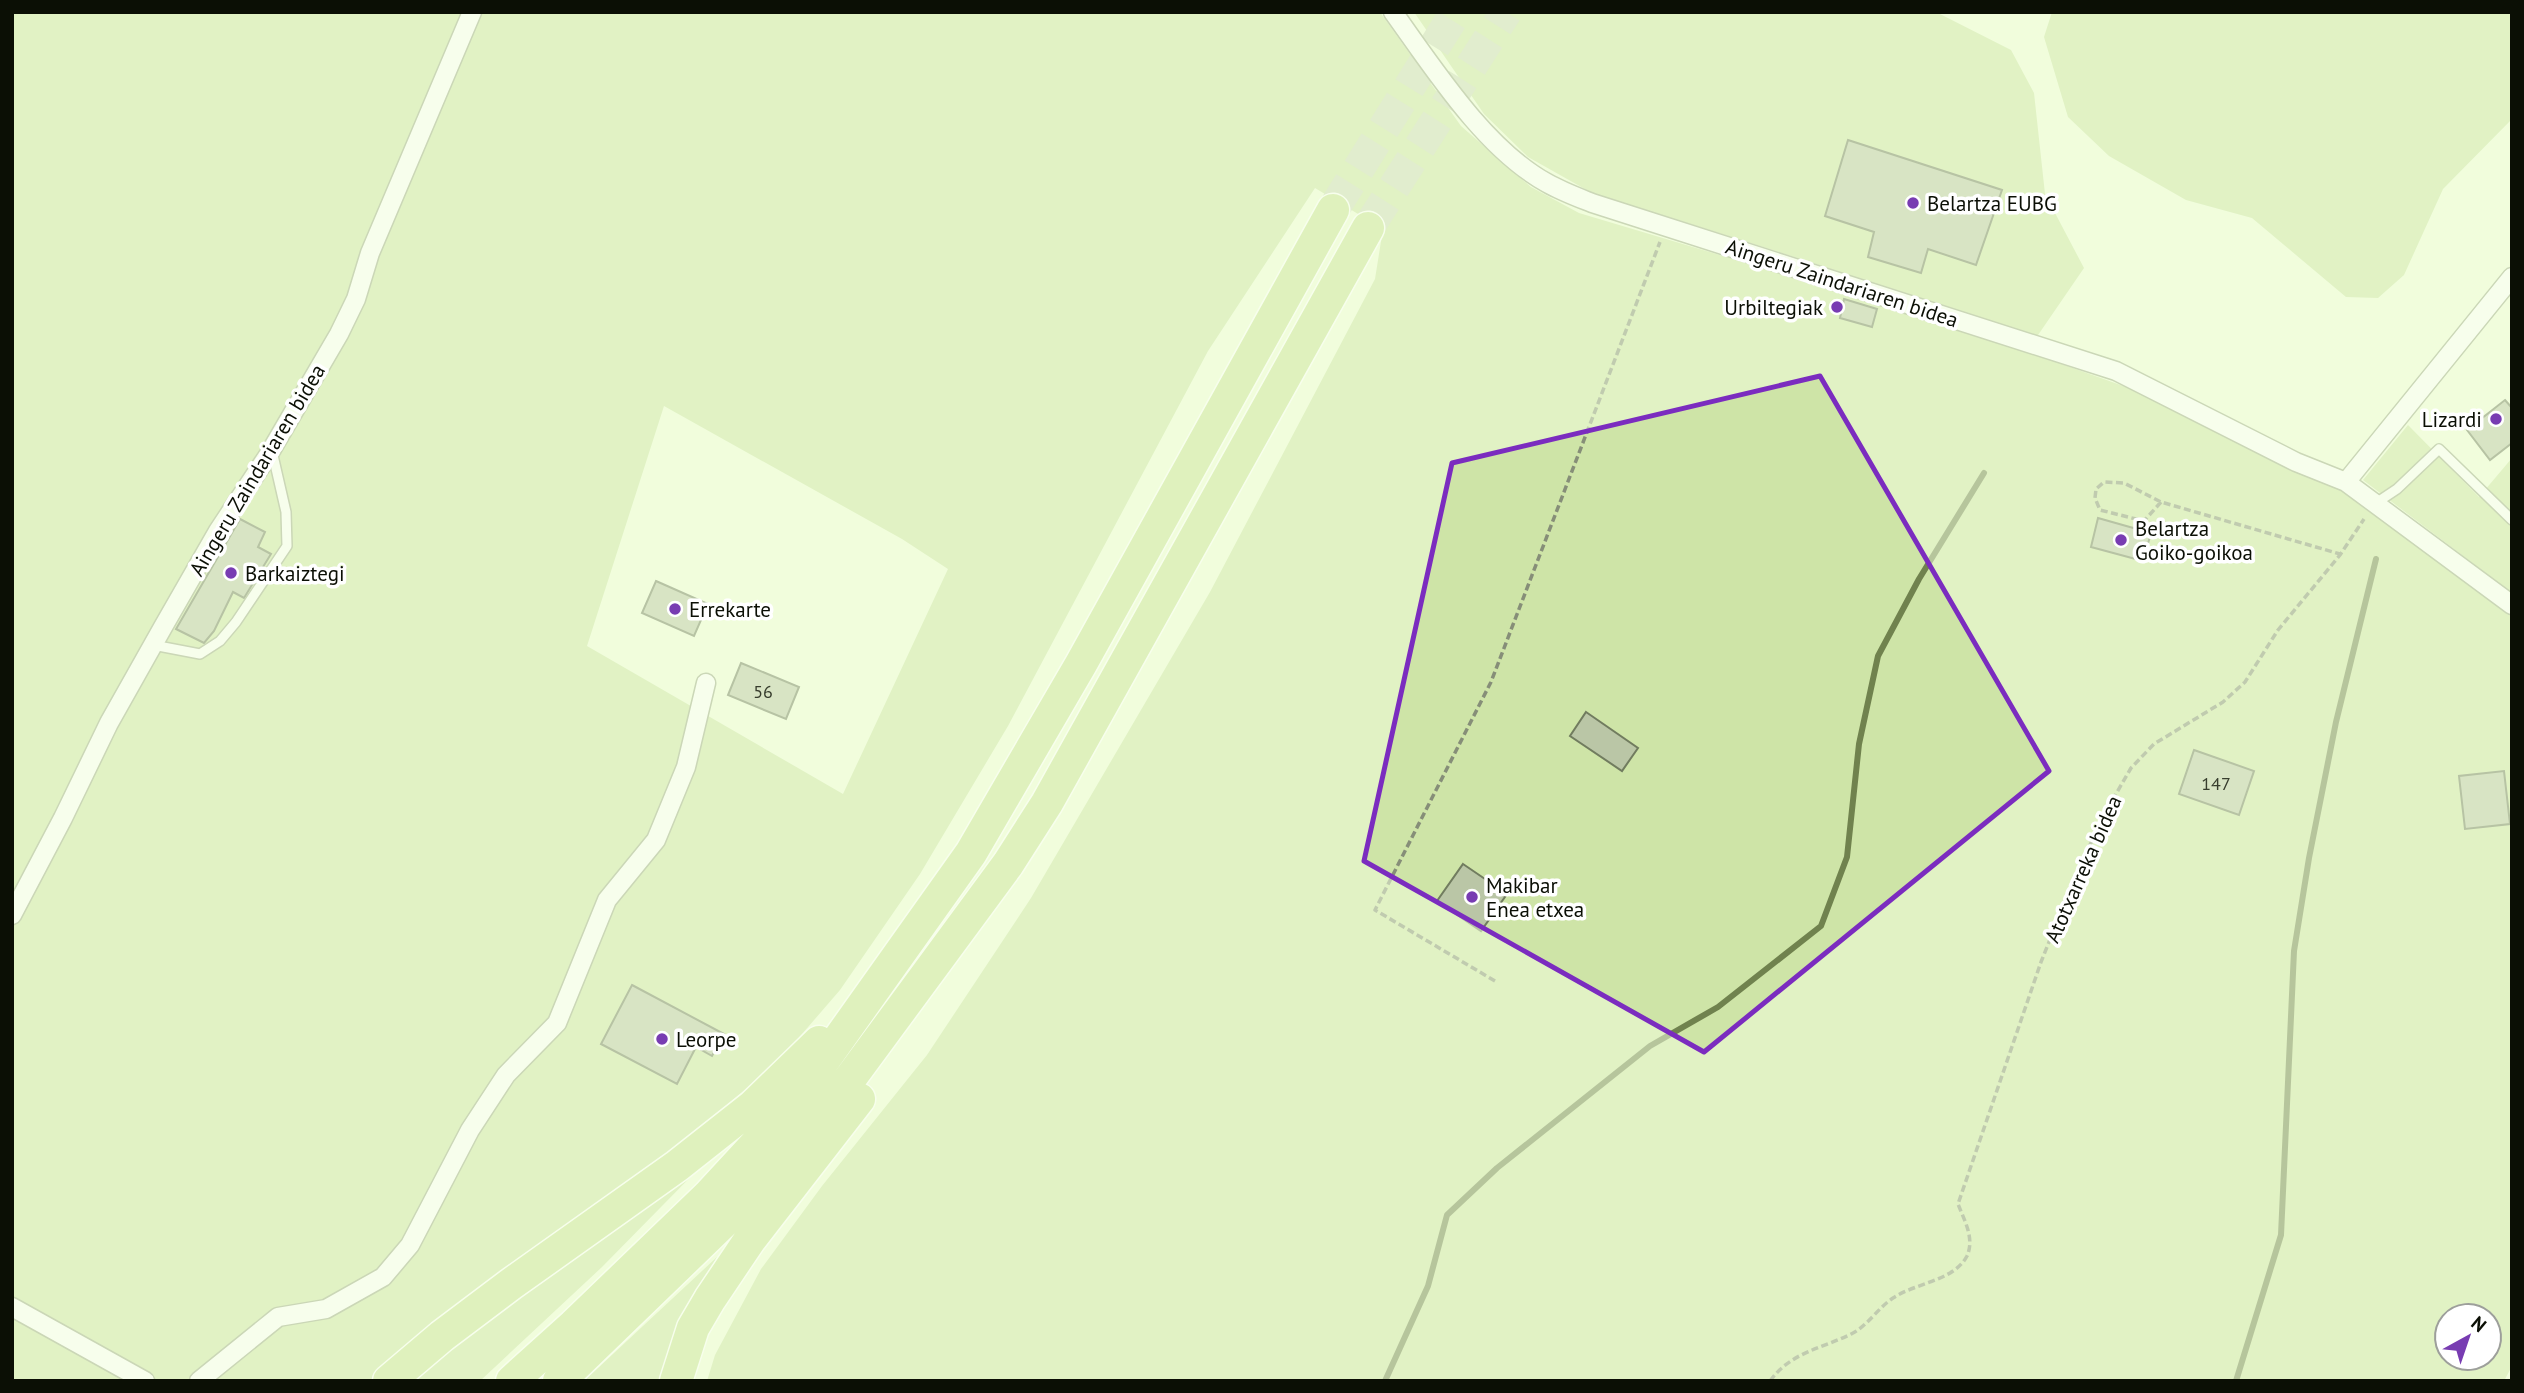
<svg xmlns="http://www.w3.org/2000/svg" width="2524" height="1393" viewBox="0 0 2524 1393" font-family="'PT Sans',sans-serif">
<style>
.green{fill:#cee4a7;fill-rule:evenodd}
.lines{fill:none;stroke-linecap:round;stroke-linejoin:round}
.stream{stroke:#70824e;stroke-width:6}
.building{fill:#bac6a6;stroke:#717c5f;stroke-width:2}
.motorway-tunnel{stroke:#ced9bc;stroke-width:32;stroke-dasharray:32 16;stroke-linecap:butt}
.service-casing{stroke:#9da889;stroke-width:12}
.minor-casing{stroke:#9da889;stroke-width:21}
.motorway-casing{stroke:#fff;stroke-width:35}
.path{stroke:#868e78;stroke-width:3.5;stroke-dasharray:7 3.5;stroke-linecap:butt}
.service{stroke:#fff;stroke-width:9}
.minor{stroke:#fff;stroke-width:18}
.motorway{stroke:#c9e397;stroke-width:32}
.marked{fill:none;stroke:#7b2cbf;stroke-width:5;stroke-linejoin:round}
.poi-dot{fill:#783cb2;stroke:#fff;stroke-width:2.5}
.labels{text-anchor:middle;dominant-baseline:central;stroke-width:7;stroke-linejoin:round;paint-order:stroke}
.number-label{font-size:18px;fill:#373d2d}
.poi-label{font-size:21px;fill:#0b0f05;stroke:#fff;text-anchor:start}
.street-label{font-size:21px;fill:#0b0f05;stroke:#fff}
</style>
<rect width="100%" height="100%" fill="#f1fddc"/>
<path class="green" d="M 12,12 L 1380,12 L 1461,126 L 1531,187 L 1579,213 L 1944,322 L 2157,398 L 2345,490 L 2512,614 L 2512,1366 L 2504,1381 L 707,1381 L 715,1355 L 761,1269 L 822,1186 L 927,1055 L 1031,898 L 1210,592 L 1375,279 L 1383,229 L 1315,188 L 1208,351 L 1008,726 L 920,874 L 840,990 L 777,1063 L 710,1119 L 720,1147 L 602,1267 L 480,1381 L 12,1381 ZM 664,406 L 902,539 L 948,569 L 843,794 L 587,646 ZM 2447,1316 L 2489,1316 L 2489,1358 L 2447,1358 Z
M 1414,12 L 1936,12 L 2011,50 L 2034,93 L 2045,194 L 2084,268 L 2036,338 L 1801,259 L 1592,193 L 1528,157 L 1484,114 Z
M 2052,12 L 2512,12 L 2512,119 L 2443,189 L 2404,275 L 2378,298 L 2346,297 L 2252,218 L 2186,200 L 2109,156 L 2068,117 L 2044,37 Z
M 2408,425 L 2479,497 L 2512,458 L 2512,593 L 2363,480 Z
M 717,1257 L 675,1336 L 659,1381 L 584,1381 Z"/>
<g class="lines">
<path class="stream" d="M 1385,1381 L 1428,1286 L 1447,1215 L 1497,1168 L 1650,1046 L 1718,1007 L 1821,926 L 1847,857 L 1859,744 L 1878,656 L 1919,579 L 1984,473
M 2236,1381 L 2281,1235 L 2294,951 L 2309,858 L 2336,722 L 2376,559"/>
</g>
<path class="building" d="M 1848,140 L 2002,190 L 1976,265 L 1928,249 L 1921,273 L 1868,257 L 1874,232 L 1825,216 Z
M 1844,299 L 1877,309 L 1872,327 L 1840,318 Z
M 2505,400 L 2512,408 L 2512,443 L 2490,460 L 2467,430 Z
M 2098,518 L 2151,533 L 2143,561 L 2091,547 Z
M 240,519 L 265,532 L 258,547 L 271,554 L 244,598 L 233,592 L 214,631 L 204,643 L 176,629 Z
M 656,581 L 708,604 L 694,636 L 642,613 Z
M 741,663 L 799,687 L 786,719 L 728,695 Z
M 1586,712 L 1638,748 L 1622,771 L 1570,736 Z
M 2194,750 L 2254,771 L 2239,815 L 2179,794 Z
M 2504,771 L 2510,824 L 2465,829 L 2459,776 Z
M 1463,864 L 1507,894 L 1481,931 L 1437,901 Z
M 632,985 L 724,1034 L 712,1056 L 696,1047 L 677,1084 L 601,1044 Z"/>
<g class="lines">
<path class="motorway-tunnel" d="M 1333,210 L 1456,12
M 1368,228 L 1506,12"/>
<g class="service-casing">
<path id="service" d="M 2376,503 L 2397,489 L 2439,449 L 2512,520
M 153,645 L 200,654 L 220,641 L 236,622 L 287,546 L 286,512 L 272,451"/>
</g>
<g class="minor-casing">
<path id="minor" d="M 1393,12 C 1434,69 1485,149 1547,183 C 1561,191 1577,197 1592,203 L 2116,371 L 2296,462 L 2346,482 L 2512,605
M 2346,482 L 2512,277
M 12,915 L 63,818 L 109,723 L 163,627 L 218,531 L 269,454 L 339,334 L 356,299 L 370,253 L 472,12
M 12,1307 L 145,1381
M 199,1381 L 278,1317 L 326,1309 L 383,1277 L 410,1245 L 470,1130 L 506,1075 L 557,1023 L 607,900 L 656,840 L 686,767 L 706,683"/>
</g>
<g class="motorway-casing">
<path id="motorway" d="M 389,1381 L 442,1336 L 511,1284 L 677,1166 L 753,1106 L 819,1042
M 512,1381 L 574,1325 L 708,1196 L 756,1144 L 804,1088 L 971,853 L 1081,664 L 1333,210
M 559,1381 L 739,1207 L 849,1080 L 1008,864 L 1047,803 L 1368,228
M 676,1381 L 693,1328 L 710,1299 L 749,1241 L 859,1099"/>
</g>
<path class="path" d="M 2161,502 L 2144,521 L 2100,510 L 2095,498 L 2096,489 L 2104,482 L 2124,483 L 2161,502 L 2340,554
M 1495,981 L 1375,910 L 1491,682 L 1660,242
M 1770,1381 C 1792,1351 1822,1349 1853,1333 C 1868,1325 1878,1308 1893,1298 C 1915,1283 1954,1281 1967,1256 C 1975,1238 1964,1220 1958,1204 L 2041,962 L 2074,879 L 2105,813 L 2131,768 L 2154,744 L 2223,702 L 2245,682 L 2278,630 L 2340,555 L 2364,519"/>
<use href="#service" class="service"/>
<use href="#minor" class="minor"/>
<use href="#motorway" class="motorway"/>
</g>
<path d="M0 0H2524V1393H0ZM 1820,376 L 2049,771 L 1704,1052 L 1364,861 L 1452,463 Z" fill="#f1fddc" fill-opacity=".55" fill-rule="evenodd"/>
<path class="marked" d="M 1820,376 L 2049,771 L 1704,1052 L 1364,861 L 1452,463 Z"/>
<g class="poi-dot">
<circle cx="1913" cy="203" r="7"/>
<circle cx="1837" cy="307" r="7"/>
<circle cx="2496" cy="419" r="7"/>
<circle cx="2121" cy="540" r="7"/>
<circle cx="231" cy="573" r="7"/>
<circle cx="675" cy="609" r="7"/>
<circle cx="1472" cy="897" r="7"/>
<circle cx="662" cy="1039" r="7"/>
</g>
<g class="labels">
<g class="number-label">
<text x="763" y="691">56</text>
<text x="2216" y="783">147</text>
</g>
<g class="poi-label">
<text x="1927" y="203">Belartza EUBG</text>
<text x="1823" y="307" text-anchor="end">Urbiltegiak</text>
<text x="2482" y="419" text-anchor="end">Lizardi</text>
<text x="2135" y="528">Belartza<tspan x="2135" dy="24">Goiko-goikoa</tspan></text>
<text x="245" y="573">Barkaiztegi</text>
<text x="689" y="609">Errekarte</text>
<text x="1486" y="885">Makibar<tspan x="1486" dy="24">Enea etxea</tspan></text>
<text x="676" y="1039">Leorpe</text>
</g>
<g class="street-label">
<text transform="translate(1842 283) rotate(18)">Aingeru Zaindariaren bidea</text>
<text transform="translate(257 470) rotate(-59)">Aingeru Zaindariaren bidea</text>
<text transform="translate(2083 869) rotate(-66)">Atotxarreka bidea</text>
</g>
</g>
<rect width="2524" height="1393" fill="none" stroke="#0b0f05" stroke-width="28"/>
<g transform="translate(2468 1337) rotate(40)"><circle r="33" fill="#ffffff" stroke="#9d9f9b" stroke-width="2"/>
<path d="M0-5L12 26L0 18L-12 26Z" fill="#783cb2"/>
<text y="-10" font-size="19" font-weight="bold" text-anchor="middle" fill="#0b0f05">N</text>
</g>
</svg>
